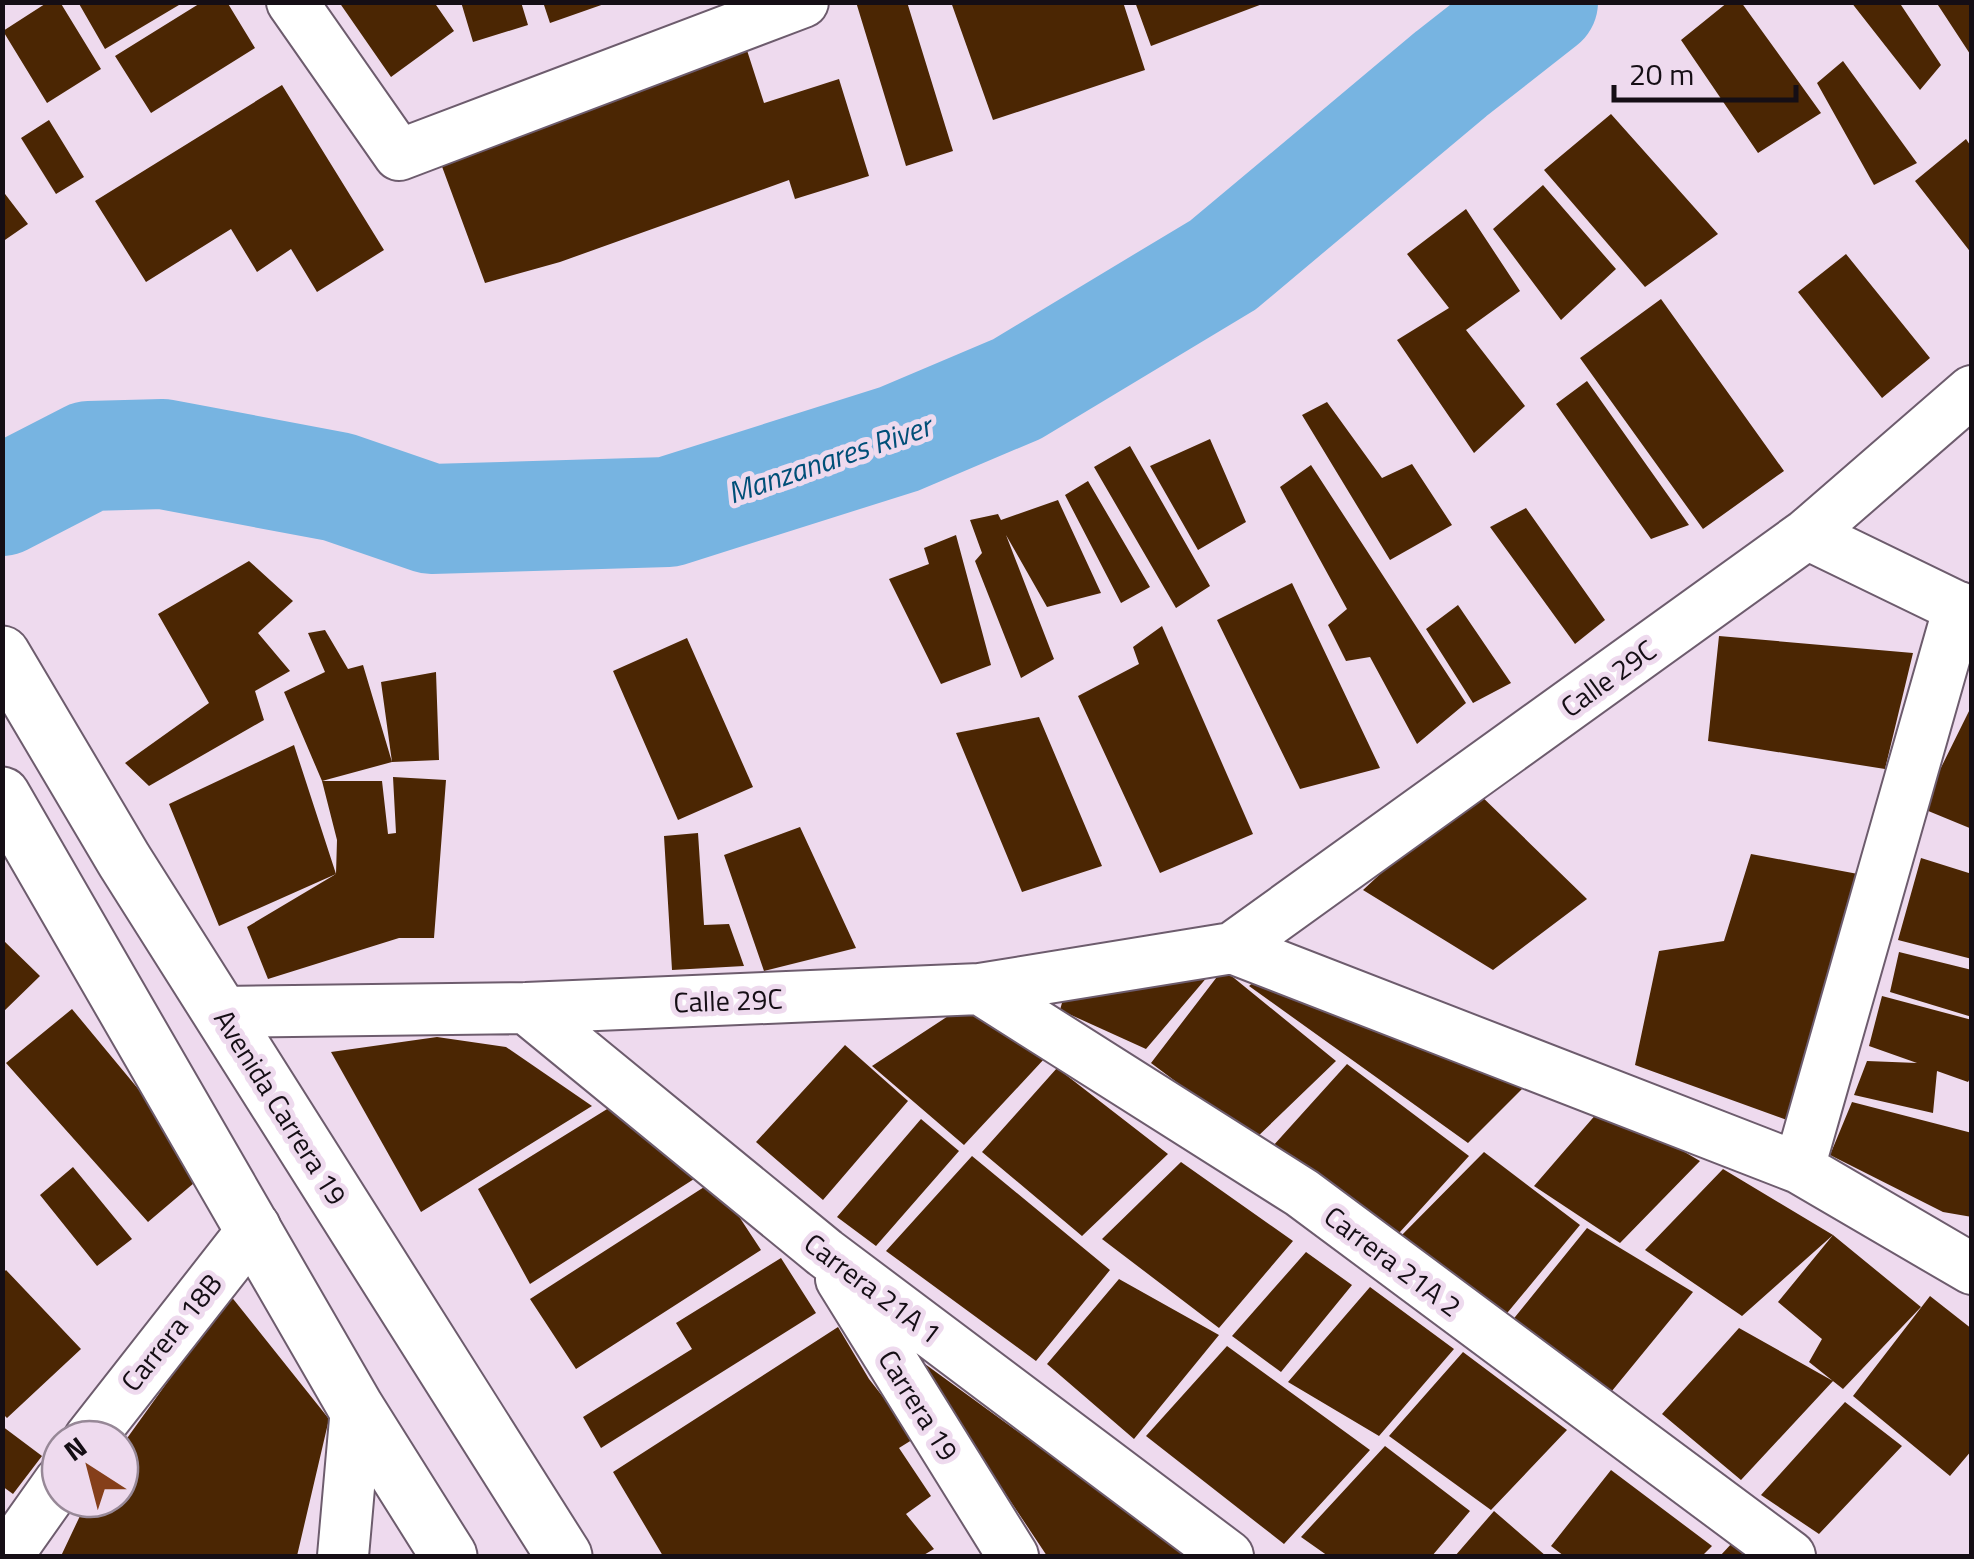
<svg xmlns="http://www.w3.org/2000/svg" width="1974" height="1559" viewBox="0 0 1974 1559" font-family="'Titillium Web',sans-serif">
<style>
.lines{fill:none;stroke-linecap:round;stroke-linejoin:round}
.river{stroke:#77b4e1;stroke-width:110}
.building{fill:#4b2603}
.minor-casing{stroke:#6d5c6d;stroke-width:54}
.secondary-casing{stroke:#6d5c6d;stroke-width:59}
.minor{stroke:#fff;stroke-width:50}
.secondary{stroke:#fff;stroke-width:55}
.labels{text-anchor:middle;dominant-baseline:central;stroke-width:10;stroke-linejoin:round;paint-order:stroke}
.street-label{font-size:28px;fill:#150e15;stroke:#eedaee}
.water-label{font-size:30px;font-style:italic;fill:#004f78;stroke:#eedaee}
</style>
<rect width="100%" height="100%" fill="#eedaee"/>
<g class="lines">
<path class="river" d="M 2,501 L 89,456 L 163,454 L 338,487 L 431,519 L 668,512 L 899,439 L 1017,389 L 1223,265 L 1451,74 L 1543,2"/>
</g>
<path class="building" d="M 48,2 L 60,2 L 101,69 L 47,103 L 3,31 Z
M 78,2 L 184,2 L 105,49 Z
M 202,2 L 227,2 L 255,48 L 151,113 L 115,56 Z
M 339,2 L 434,2 L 454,31 L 391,77 Z
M 461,2 L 521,2 L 528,25 L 473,42 Z
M 543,2 L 607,2 L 607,3 L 550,23 Z
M 856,2 L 907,2 L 953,151 L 906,166 Z
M 951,2 L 1123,2 L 1145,70 L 993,120 Z
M 1135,2 L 1265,2 L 1265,3 L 1151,46 Z
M 1728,2 L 1741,2 L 1821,113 L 1758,153 L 1681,40 Z
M 1851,2 L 1899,2 L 1941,65 L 1920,90 Z
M 1936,2 L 1972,2 L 1972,57 Z
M 744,41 L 764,103 L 839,79 L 869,176 L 795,199 L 789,180 L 560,262 L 485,283 L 437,153 Z
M 1843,61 L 1917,163 L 1874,185 L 1817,83 Z
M 282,85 L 384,250 L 317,292 L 291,249 L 257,272 L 231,229 L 146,282 L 95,201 Z
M 1611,114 L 1718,234 L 1645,287 L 1544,170 Z
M 49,120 L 84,177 L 56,194 L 21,138 Z
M 1966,139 L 1972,148 L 1972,254 L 1915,181 Z
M 1543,185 L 1616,269 L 1561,320 L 1493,229 Z
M 2,190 L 28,224 L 2,242 Z
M 1466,209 L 1520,291 L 1466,330 L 1525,406 L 1474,453 L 1397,340 L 1449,308 L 1407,254 Z
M 1846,254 L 1930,358 L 1882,398 L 1798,292 Z
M 1661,299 L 1784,471 L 1703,529 L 1580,358 Z
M 1587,381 L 1689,525 L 1651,539 L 1556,404 Z
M 1327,402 L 1382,478 L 1412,464 L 1452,525 L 1390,560 L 1302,415 Z
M 1210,439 L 1246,522 L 1198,550 L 1150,466 Z
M 1130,446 L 1210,586 L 1176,608 L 1094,467 Z
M 1311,465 L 1466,703 L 1417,744 L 1370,657 L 1346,661 L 1328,625 L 1347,609 L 1280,487 Z
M 1088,481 L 1150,587 L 1121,603 L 1065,495 Z
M 1058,500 L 1101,593 L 1047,607 L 1006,535 L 1054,659 L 1021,678 L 975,561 L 982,553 L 970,520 L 998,514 L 1001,520 Z
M 1526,508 L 1605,620 L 1575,644 L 1490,527 Z
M 956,535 L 991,665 L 941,684 L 889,579 L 929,564 L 924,548 Z
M 249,561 L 293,601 L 258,633 L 290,671 L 255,691 L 264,720 L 149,786 L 125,763 L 209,703 L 158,614 Z
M 1292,583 L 1380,768 L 1300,789 L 1217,620 Z
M 1458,605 L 1511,683 L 1473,703 L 1426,629 Z
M 1162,626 L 1253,834 L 1160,873 L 1078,696 L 1139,664 L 1133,647 Z
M 325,630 L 348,669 L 363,665 L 392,762 L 322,781 L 382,781 L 388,834 L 396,833 L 393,777 L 446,780 L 434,938 L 399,938 L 268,979 L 247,927 L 336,874 L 219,926 L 169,804 L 294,745 L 336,874 L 337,840 L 322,781 L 284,692 L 325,672 L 308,633 Z
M 1719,636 L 1913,653 L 1885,769 L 1708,741 Z
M 687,638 L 753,787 L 678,820 L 613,671 Z
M 436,672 L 439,760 L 392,762 L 381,682 Z
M 1972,705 L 1972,829 L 1921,808 Z
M 1039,717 L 1102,866 L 1022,892 L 956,733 Z
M 1473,788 L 1587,899 L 1493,970 L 1363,890 Z
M 800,827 L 856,948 L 764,971 L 724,855 Z
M 698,833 L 704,925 L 729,924 L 744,966 L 672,970 L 664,836 Z
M 1751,854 L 1874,877 L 1798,1124 L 1635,1065 L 1659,951 L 1724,941 Z
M 1921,858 L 1972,874 L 1972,959 L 1898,940 Z
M 2,939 L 40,976 L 2,1013 Z
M 1899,952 L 1972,970 L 1972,1017 L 1890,992 Z
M 1220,962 L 1146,1049 L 1060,1010 L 1065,992 Z
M 1272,967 L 1532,1079 L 1468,1143 L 1249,986 Z
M 1223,969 L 1336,1061 L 1254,1140 L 1151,1063 Z
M 1882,996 L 1972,1020 L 1972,1075 L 1968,1082 L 1937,1071 L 1933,1113 L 1854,1095 L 1867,1061 L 1917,1063 L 1869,1046 Z
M 965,1005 L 1045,1058 L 964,1145 L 872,1066 Z
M 72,1009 L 207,1172 L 148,1222 L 6,1063 Z
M 437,1037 L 506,1047 L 592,1106 L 421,1212 L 331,1052 Z
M 845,1045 L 908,1101 L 823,1200 L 756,1142 Z
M 1347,1064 L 1469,1156 L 1390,1243 L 1263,1157 Z
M 1057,1068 L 1168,1154 L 1082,1236 L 982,1152 Z
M 1852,1102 L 1972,1133 L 1972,1217 L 1943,1212 L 1830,1155 Z
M 1604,1105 L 1700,1161 L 1620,1243 L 1534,1186 Z
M 612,1106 L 694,1179 L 530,1284 L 478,1189 Z
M 921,1119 L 959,1151 L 876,1246 L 837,1217 Z
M 1484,1152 L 1580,1225 L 1503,1318 L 1394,1243 Z
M 972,1156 L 1110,1270 L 1036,1361 L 886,1251 Z
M 1181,1162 L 1293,1241 L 1219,1328 L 1102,1239 Z
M 73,1167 L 132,1239 L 97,1266 L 40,1195 Z
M 1723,1169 L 1833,1235 L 1742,1316 L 1645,1250 Z
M 715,1180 L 761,1250 L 576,1369 L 530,1299 Z
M 1587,1228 L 1693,1292 L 1607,1397 L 1511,1322 Z
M 1833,1235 L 1921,1307 L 1843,1389 L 1809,1362 L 1822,1339 L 1778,1302 Z
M 1306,1252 L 1352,1285 L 1281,1372 L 1232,1336 Z
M 781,1258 L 816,1313 L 601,1448 L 583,1417 L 692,1349 L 676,1323 Z
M 6,1270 L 81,1349 L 7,1418 L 2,1413 L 2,1274 Z
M 1119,1279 L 1219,1335 L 1134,1439 L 1047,1364 Z
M 1370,1287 L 1454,1349 L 1379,1436 L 1288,1382 Z
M 230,1295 L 329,1419 L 297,1556 L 61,1556 L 88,1499 L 120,1499 L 120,1448 Z
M 1930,1296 L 1972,1329 L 1972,1450 L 1950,1476 L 1853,1396 Z
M 838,1327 L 869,1379 L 915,1438 L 899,1448 L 931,1496 L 906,1514 L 934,1549 L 922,1556 L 663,1556 L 613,1472 Z
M 1739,1328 L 1833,1381 L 1741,1480 L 1662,1414 Z
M 1227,1346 L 1370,1450 L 1284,1544 L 1146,1436 Z
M 1463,1352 L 1567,1430 L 1491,1510 L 1389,1436 Z
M 914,1356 L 1189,1556 L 1047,1556 Z
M 1845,1402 L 1902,1446 L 1819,1534 L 1761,1495 Z
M 2,1426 L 42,1456 L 13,1494 L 2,1486 Z
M 1385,1446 L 1470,1511 L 1432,1556 L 1328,1556 L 1301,1537 Z
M 1611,1470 L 1712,1546 L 1702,1556 L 1564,1556 L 1551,1546 Z
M 1494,1511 L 1546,1556 L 1455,1556 Z
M 1733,1542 L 1750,1556 L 1720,1556 Z"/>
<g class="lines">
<g class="minor-casing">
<path id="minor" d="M 292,2 L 399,155 L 803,2
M 1807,534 L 1972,614
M 1232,948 L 1799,1168 L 1972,1269
M 980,989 L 1302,1193 L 1790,1556
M 526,1008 L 825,1253 L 1228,1556
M 221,1012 L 526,1008 L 980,989 L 1232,948 L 1807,534 L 1972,391
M 1799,1168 L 1959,607
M 841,1279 L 1013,1556
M 89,1439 L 255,1227
M 7,1556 L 60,1481
M 343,1556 L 356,1408"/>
</g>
<g class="secondary-casing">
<path id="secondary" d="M 2,654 L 124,860 L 564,1556
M 2,795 L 356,1408 L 449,1556"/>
</g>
<use href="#minor" class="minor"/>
<use href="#secondary" class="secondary"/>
</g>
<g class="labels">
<g class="street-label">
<text transform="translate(1608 678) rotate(-36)">Calle 29C</text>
<text transform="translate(728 1000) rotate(-2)">Calle 29C</text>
<text transform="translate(281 1107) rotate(58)">Avenida Carrera 19</text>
<text transform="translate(1393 1261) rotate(37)">Carrera 21A 2</text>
<text transform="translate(873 1288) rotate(37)">Carrera 21A 1</text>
<text transform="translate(171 1332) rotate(-51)">Carrera 18B</text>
<text transform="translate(919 1405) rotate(58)">Carrera 19</text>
</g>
<g class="water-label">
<text transform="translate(829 459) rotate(-19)">Manzanares River</text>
</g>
</g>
<rect width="1974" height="1559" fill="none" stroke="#150e15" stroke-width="10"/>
<g transform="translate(90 1469) rotate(324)"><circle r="48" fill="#eedaee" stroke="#978897" stroke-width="2.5"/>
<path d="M0-8L18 38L0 25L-18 38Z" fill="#853f1a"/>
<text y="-15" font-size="28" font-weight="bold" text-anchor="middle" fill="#150e15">N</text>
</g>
<path d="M1614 85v15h182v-15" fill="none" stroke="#150e15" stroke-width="5"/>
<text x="1629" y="85" font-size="30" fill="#150e15" stroke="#eedaee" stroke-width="8" paint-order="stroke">20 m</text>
</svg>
